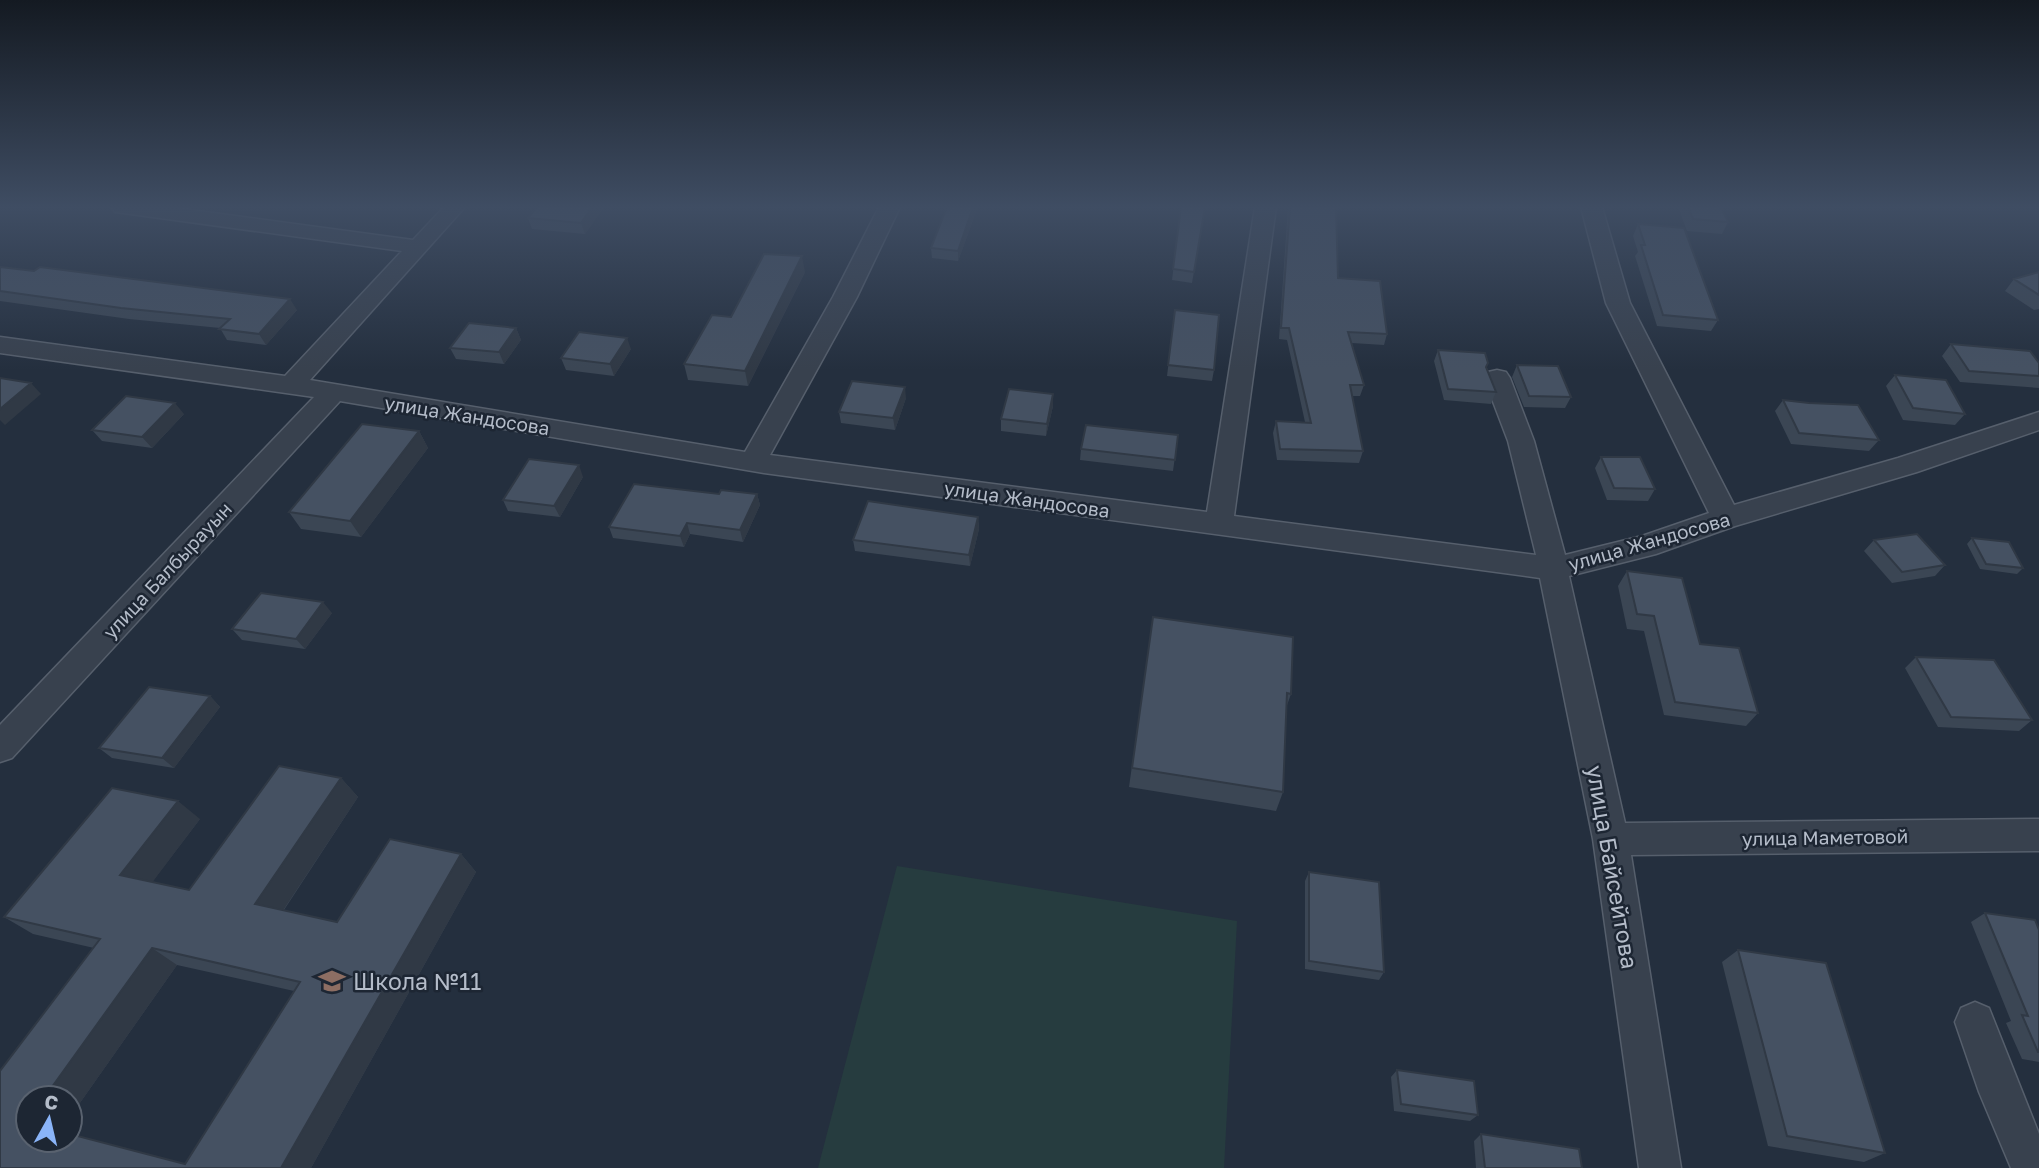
<svg xmlns="http://www.w3.org/2000/svg" width="2039" height="1168" viewBox="0 0 2039 1168" font-family="'Golos Text',sans-serif">
<style>
.green{fill:#263c3f}
.lines{fill:none;stroke-linecap:round;stroke-linejoin:round}
.minor-casing{stroke:#565f6c;stroke-width:3}
.minor{fill:#38414e;fill-rule:evenodd}
.wall{fill:#3b4654;fill-rule:evenodd}
.shaded-wall{fill:#303945}
.building{fill:#455162;stroke:#303945;stroke-width:2;fill-rule:evenodd}
.labels{text-anchor:middle;dominant-baseline:central;stroke-width:5;stroke-linejoin:round;paint-order:stroke}
.street-label{font-size:19px;fill:#b4bcc9;stroke:#1d2633}
.near-street-label{font-size:23px;fill:#b4bcc9;stroke:#1d2633}
.near-poi-label{font-size:23px;fill:#b4bcc9;stroke:#1d2633;text-anchor:start}
</style>
<rect width="100%" height="100%" fill="#242f3e"/>
<path class="green" d="M 897,866 L 1237,921 L 1224,1168 L 818,1168 Z"/>
<g class="lines">
<g class="minor-casing">
<path id="minor" d="M 112,207 L 169,207 L 413,240 L 444,207 L 465,207 L 310,380 L 745,452 L 833,297 L 879,207 L 900,207 L 857,297 L 770,455 L 1207,512 L 1255,207 L 1276,207 L 1234,516 L 1536,555 L 1508,441 L 1484,378 L 1488,372 L 1497,370 L 1506,372 L 1510,378 L 1534,441 L 1565,555 L 1642,536 L 1709,513 L 1606,303 L 1581,207 L 1602,207 L 1630,303 L 1734,505 L 1898,458 L 2039,412 L 2039,430 L 1917,472 L 1735,526 L 1656,554 L 1569,576 L 1625,823 L 2039,819 L 2039,851 L 1631,855 L 1681,1168 L 1639,1168 L 1593,839 L 1540,578 L 764,473 L 340,401 L 12,758 L 0,762 L 0,725 L 314,397 L 0,353 L 0,337 L 285,376 L 402,251 L 123,213 L 115,212 Z
M 1975,1002 L 1989,1008 L 2039,1134 L 2039,1168 L 2011,1168 L 1979,1092 L 1955,1022 L 1961,1008 Z"/>
</g>
<use href="#minor" class="minor"/>
</g>
<path class="wall" d="M 537,207 L 604,207 L 585,234 L 532,229 L 528,218 Z
M 947,207 L 975,207 L 976,212 L 958,261 L 932,258 L 931,248 Z
M 1181,207 L 1205,207 L 1192,283 L 1172,280 Z
M 1288,207 L 1336,207 L 1338,278 L 1387,334 L 1384,345 L 1352,343 L 1364,385 L 1360,396 L 1352,396 L 1363,451 L 1359,463 L 1277,460 L 1273,433 L 1276,421 L 1305,422 L 1287,340 L 1279,339 Z
M 1678,207 L 1721,207 L 1728,222 L 1722,234 L 1687,231 Z
M 1638,224 L 1718,320 L 1711,331 L 1657,326 L 1635,256 L 1638,252 L 1633,236 Z
M 0,267 L 297,310 L 266,345 L 227,340 L 220,328 L 129,319 L 0,301 Z
M 805,272 L 748,386 L 688,380 L 684,364 L 731,317 Z
M 2039,272 L 2039,309 L 2034,310 L 2005,291 L 2014,279 Z
M 1175,310 L 1214,370 L 1212,381 L 1167,376 Z
M 516,328 L 521,340 L 504,364 L 456,359 L 450,348 Z
M 1951,344 L 2039,363 L 2039,388 L 1960,382 L 1942,356 Z
M 631,349 L 614,376 L 566,370 L 561,358 Z
M 1438,350 L 1486,367 L 1496,392 L 1491,404 L 1444,400 L 1434,361 Z
M 1517,365 L 1571,397 L 1565,408 L 1524,407 L 1512,377 Z
M 1895,375 L 1965,414 L 1955,425 L 1903,420 L 1886,386 Z
M 1053,394 L 1053,406 L 1046,436 L 1001,431 L 1001,419 Z
M 906,398 L 895,430 L 841,423 L 839,412 Z
M 1783,400 L 1879,440 L 1869,451 L 1791,444 L 1775,411 Z
M 184,414 L 152,448 L 102,441 L 92,430 Z
M 419,431 L 428,448 L 361,537 L 301,529 L 289,512 Z
M 1178,435 L 1173,471 L 1080,460 L 1081,449 Z
M 1601,457 L 1655,489 L 1648,501 L 1607,500 L 1595,468 Z
M 583,477 L 560,517 L 508,511 L 503,500 Z
M 719,494 L 757,494 L 760,505 L 743,542 L 690,534 L 684,547 L 613,538 L 609,527 Z
M 978,517 L 979,529 L 970,566 L 855,551 L 853,540 Z
M 1972,538 L 2023,568 L 2017,574 L 1980,569 L 1967,544 Z
M 1874,540 L 1945,565 L 1935,576 L 1892,583 L 1864,551 Z
M 1627,571 L 1700,644 L 1758,713 L 1746,726 L 1664,715 L 1644,631 L 1627,629 L 1618,586 Z
M 332,613 L 305,649 L 242,640 L 232,629 Z
M 1153,617 L 1291,694 L 1286,708 L 1283,792 L 1276,811 L 1129,787 Z
M 1916,657 L 2032,720 L 2019,731 L 1938,727 L 1905,668 Z
M 210,696 L 220,707 L 174,768 L 112,758 L 99,748 Z
M 341,778 L 358,797 L 284,910 L 337,922 L 461,854 L 476,872 L 311,1168 L 0,1168 L 94,948 L 33,934 L 4,917 L 200,819 L 152,882 L 189,890 ZM 177,965 L 294,991 L 185,1164 L 28,1140 L 70,1098 L 70,1117 Z
M 1309,872 L 1384,972 L 1379,980 L 1305,969 L 1305,881 Z
M 1985,913 L 2039,930 L 2039,1062 L 2022,1059 L 2006,1023 L 2011,1021 L 1971,922 Z
M 1738,950 L 1885,1153 L 1864,1162 L 1768,1146 L 1722,962 Z
M 1397,1070 L 1478,1115 L 1470,1121 L 1394,1111 L 1391,1077 Z
M 1481,1134 L 1582,1168 L 1476,1168 L 1474,1141 Z"/>
<path class="shaded-wall" d="M 592,207 L 604,207 L 585,234 L 581,223 Z
M 973,207 L 975,207 L 976,212 L 958,261 L 958,251 Z
M 802,256 L 805,272 L 748,386 L 745,371 Z
M 290,299 L 297,310 L 266,345 L 259,334 Z
M 516,328 L 521,340 L 504,364 L 499,352 Z
M 627,338 L 631,349 L 614,376 L 610,364 Z
M 31,383 L 41,394 L 5,425 L 0,420 L 0,409 Z
M 905,387 L 906,398 L 895,430 L 893,418 Z
M 1053,394 L 1053,406 L 1046,436 L 1047,424 Z
M 175,403 L 184,414 L 152,448 L 142,437 Z
M 419,431 L 428,448 L 361,537 L 350,521 Z
M 579,465 L 583,477 L 560,517 L 554,506 Z
M 757,494 L 760,505 L 743,542 L 740,530 Z
M 978,517 L 979,529 L 970,566 L 969,555 Z
M 687,523 L 690,534 L 684,547 L 680,536 Z
M 323,602 L 332,613 L 305,649 L 296,639 Z
M 210,696 L 220,707 L 174,768 L 162,758 Z
M 341,778 L 358,797 L 276,921 L 255,904 Z
M 178,801 L 200,819 L 145,892 L 120,875 Z
M 461,854 L 476,872 L 311,1168 L 281,1168 Z
M 152,948 L 177,965 L 70,1117 L 70,1098 L 44,1098 Z"/>
<path class="building" d="M 537,207 L 592,207 L 581,223 L 528,218 Z
M 947,207 L 973,207 L 958,251 L 931,248 Z
M 1181,207 L 1205,207 L 1194,272 L 1173,269 Z
M 1290,207 L 1336,207 L 1338,278 L 1380,281 L 1387,334 L 1348,332 L 1364,385 L 1350,385 L 1363,451 L 1280,449 L 1276,421 L 1311,423 L 1289,328 L 1281,328 Z
M 1688,207 L 1721,207 L 1728,222 L 1693,219 Z
M 1638,224 L 1684,228 L 1718,320 L 1663,315 L 1641,245 L 1645,245 Z
M 764,254 L 802,256 L 745,371 L 684,364 L 712,315 L 731,317 Z
M 0,267 L 34,271 L 40,267 L 290,299 L 259,334 L 219,329 L 230,319 L 121,308 L 0,291 Z
M 2039,272 L 2039,295 L 2014,279 Z
M 1175,310 L 1219,315 L 1214,370 L 1168,365 Z
M 469,323 L 516,328 L 499,352 L 450,348 Z
M 579,332 L 627,338 L 610,364 L 561,358 Z
M 1951,344 L 2030,351 L 2039,363 L 2039,376 L 1969,371 Z
M 1438,350 L 1485,353 L 1488,363 L 1486,367 L 1496,392 L 1448,389 Z
M 1517,365 L 1558,366 L 1571,397 L 1529,396 Z
M 1895,375 L 1946,380 L 1965,414 L 1913,408 Z
M 0,378 L 31,383 L 0,409 Z
M 852,381 L 905,387 L 893,418 L 839,412 Z
M 1009,389 L 1053,394 L 1047,424 L 1001,419 Z
M 126,396 L 175,403 L 142,437 L 92,430 Z
M 1783,400 L 1809,403 L 1858,405 L 1879,440 L 1799,433 Z
M 362,424 L 419,431 L 350,521 L 289,512 Z
M 1086,425 L 1178,435 L 1175,460 L 1081,449 Z
M 1601,457 L 1640,457 L 1655,489 L 1614,488 Z
M 529,459 L 579,465 L 554,506 L 503,500 Z
M 634,484 L 719,494 L 721,490 L 757,494 L 740,530 L 687,523 L 680,536 L 609,527 Z
M 868,501 L 978,517 L 969,555 L 853,540 Z
M 1917,534 L 1945,565 L 1902,572 L 1874,540 Z
M 1972,538 L 2009,542 L 2023,568 L 1986,564 Z
M 1627,571 L 1682,578 L 1700,644 L 1739,648 L 1758,713 L 1675,702 L 1654,616 L 1637,614 Z
M 261,593 L 323,602 L 296,639 L 232,629 Z
M 1153,617 L 1293,637 L 1291,694 L 1287,693 L 1283,792 L 1132,768 Z
M 1916,657 L 1994,660 L 2032,720 L 1951,717 Z
M 149,687 L 210,696 L 162,758 L 99,748 Z
M 279,766 L 341,778 L 255,904 L 337,922 L 390,839 L 461,854 L 281,1168 L 0,1168 L 0,1071 L 100,939 L 4,917 L 112,788 L 178,801 L 120,875 L 189,890 ZM 152,948 L 300,982 L 185,1164 L 70,1134 L 70,1140 L 28,1140 L 28,1124 L 26,1123 L 28,1120 L 28,1098 L 44,1098 Z
M 1309,872 L 1379,882 L 1384,972 L 1309,961 Z
M 1985,913 L 2035,920 L 2039,930 L 2039,1052 L 2038,1052 L 2022,1015 L 2028,1016 Z
M 1738,950 L 1826,963 L 1885,1153 L 1787,1136 Z
M 1397,1070 L 1474,1081 L 1478,1115 L 1401,1104 Z
M 1481,1134 L 1579,1149 L 1582,1168 L 1485,1168 Z"/>
<linearGradient id="sky" x2="0" y2="1"><stop stop-color="#141a22"/><stop offset="0.56" stop-color="#3f4d63"/><stop offset="1" stop-color="#3f4d63" stop-opacity="0"/></linearGradient>
<rect width="2039" height="370" fill="url(#sky)"/>
<defs>
<g id="school-bare" transform="scale(2.1)"><path d="M0-5L7-2L0 1L-7-2ZM-4 1L0 2.5L4 1V4Q0 6-4 4Z" fill="#8d6e63" stroke="#1d2633" stroke-width="2.5" paint-order="stroke"/></g>
</defs>
<g fill-rule="evenodd">
<use href="#school-bare" x="332" y="981"/>
</g>
<g class="labels">
<g class="street-label">
<text transform="translate(467 415) rotate(9)">улица Жандосова</text>
<text transform="translate(1027 499) rotate(8)">улица Жандосова</text>
<text transform="translate(1649 541) rotate(-16)">улица Жандосова</text>
<text transform="translate(167 570) rotate(-47)">улица Балбырауын</text>
<text transform="translate(1825 837) rotate(-1)">улица Маметовой</text>
</g>
<g class="near-street-label">
<text transform="translate(1613 867) rotate(80)">улица Байсейтова</text>
</g>
<g class="near-poi-label">
<text x="353" y="981">Школа №11</text>
</g>
</g>
<g transform="translate(49 1119) rotate(8)"><circle r="33" fill="#1d2633" stroke="#59626f" stroke-width="2"/>
<path d="M0-5L12 26L0 18L-12 26Z" fill="#8ab4f8"/>
<text y="-10" font-size="19" font-weight="bold" text-anchor="middle" fill="#b4bcc9">С</text>
</g>
</svg>
